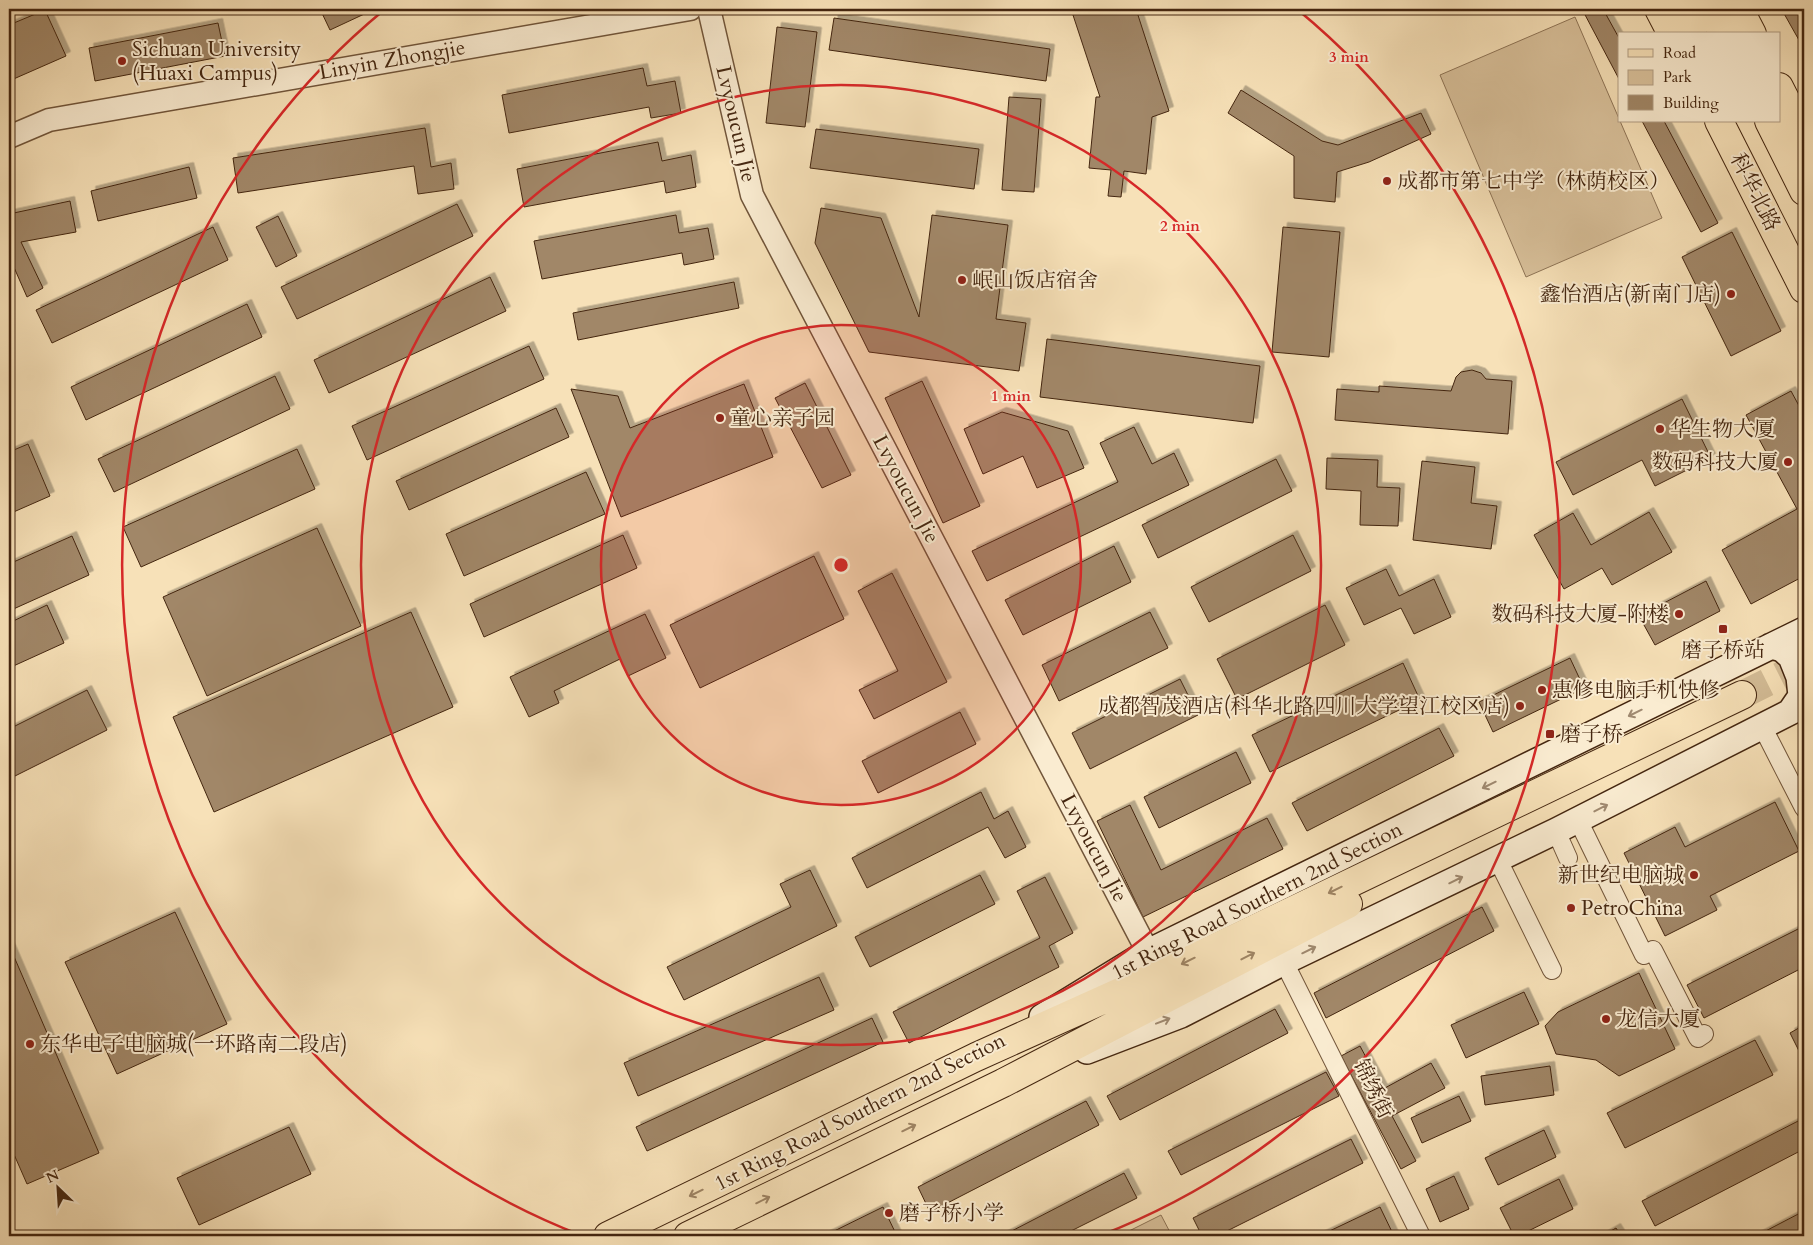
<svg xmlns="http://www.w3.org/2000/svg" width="1813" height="1245" viewBox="0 0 1813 1245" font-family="Cardo,'Noto Serif SC',serif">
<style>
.green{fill:#d9c19b;stroke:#8e7456}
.building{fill:#a18767;stroke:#442610;filter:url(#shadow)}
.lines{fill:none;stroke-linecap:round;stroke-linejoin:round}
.primary-tunnel{stroke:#d3bc96;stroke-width:28;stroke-dasharray:28 14;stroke-linecap:butt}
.minor-casing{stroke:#71553a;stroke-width:20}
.tertiary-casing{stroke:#71553a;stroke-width:25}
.secondary-casing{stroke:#442610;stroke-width:28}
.primary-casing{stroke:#442610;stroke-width:30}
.minor{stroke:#faecd1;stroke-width:18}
.tertiary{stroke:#faecd1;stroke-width:22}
.secondary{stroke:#faecd1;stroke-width:25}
.primary{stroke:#f7e1b8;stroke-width:28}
.oneway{stroke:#9f8970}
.oneway2{stroke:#9e8464}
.ring{fill:none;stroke:#d62828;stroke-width:2.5}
.poi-dot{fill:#8f2418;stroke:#faecd1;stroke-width:2}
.labels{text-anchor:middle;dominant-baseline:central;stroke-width:4;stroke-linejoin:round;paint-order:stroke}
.poi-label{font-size:21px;fill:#442610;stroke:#faecd1;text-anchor:start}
.street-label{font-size:21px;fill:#442610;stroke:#faecd1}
.centre{fill:#d62828;stroke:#faecd1;stroke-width:2.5}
.ring-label{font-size:15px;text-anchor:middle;font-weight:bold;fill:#d62828;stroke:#faecd1;stroke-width:4;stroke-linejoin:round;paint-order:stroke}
</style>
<defs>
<filter id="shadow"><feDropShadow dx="4.5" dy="-4.5" stdDeviation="0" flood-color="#0004"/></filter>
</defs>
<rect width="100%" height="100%" fill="#f7e1b8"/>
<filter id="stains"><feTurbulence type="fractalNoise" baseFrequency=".004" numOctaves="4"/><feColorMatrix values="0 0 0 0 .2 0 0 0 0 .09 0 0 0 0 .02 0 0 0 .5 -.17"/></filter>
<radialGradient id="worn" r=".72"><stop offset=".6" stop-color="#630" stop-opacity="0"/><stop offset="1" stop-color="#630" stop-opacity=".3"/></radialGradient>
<path class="green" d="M 1575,17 L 1662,218 L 1526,277 L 1440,75 Z
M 1161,1215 L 1172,1236 L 1119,1236 Z"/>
<path class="building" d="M 320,9 L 375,9 L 330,30 Z
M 1071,9 L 1136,9 L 1169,111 L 1152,117 L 1146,174 L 1124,171 L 1121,197 L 1108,196 L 1111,170 L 1089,168 L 1096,97 L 1100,97 Z
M 1587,9 L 1603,9 L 1619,38 L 1619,79 L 1583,11 Z
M 1784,9 L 1804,9 L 1804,49 L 1782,10 Z
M 45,10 L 66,56 L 9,81 L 9,25 Z
M 834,18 L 1050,49 L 1046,81 L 829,50 Z
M 218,23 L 225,56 L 95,81 L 89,48 Z
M 777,27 L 817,32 L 805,127 L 766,123 Z
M 643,68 L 647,86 L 675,81 L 681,113 L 651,118 L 649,107 L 509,133 L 502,95 Z
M 1241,90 L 1322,141 L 1338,145 L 1421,113 L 1431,134 L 1369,162 L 1337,172 L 1335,202 L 1294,198 L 1294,156 L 1228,113 Z
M 1009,97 L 1041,99 L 1034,192 L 1002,190 Z
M 1642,121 L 1664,121 L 1718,223 L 1701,232 Z
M 425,128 L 431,167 L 451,163 L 454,189 L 418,194 L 414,166 L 238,193 L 233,158 Z
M 816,129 L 979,149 L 974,189 L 810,168 Z
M 658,142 L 662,161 L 691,155 L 696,187 L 666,193 L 664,181 L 524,207 L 517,169 Z
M 189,167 L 197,198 L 98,221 L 91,191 Z
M 70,201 L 76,232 L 21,242 L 43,288 L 27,297 L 9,256 L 9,214 Z
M 457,204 L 473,236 L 297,319 L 281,287 Z
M 821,208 L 881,218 L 919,317 L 932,215 L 1008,225 L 996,319 L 1026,323 L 1019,371 L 869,352 L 815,243 Z
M 676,215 L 679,233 L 708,228 L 714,259 L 684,265 L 682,253 L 542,279 L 534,241 Z
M 278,216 L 297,256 L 276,267 L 256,227 Z
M 213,227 L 228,260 L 52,343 L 36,310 Z
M 1283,227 L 1340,232 L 1329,357 L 1272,352 Z
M 1732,232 L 1781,331 L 1731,356 L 1682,257 Z
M 490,277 L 506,311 L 329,393 L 314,360 Z
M 734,282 L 739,308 L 578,340 L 573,313 Z
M 247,304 L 262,337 L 86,420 L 71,387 Z
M 1047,339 L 1260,366 L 1253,423 L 1040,397 Z
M 529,346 L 544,379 L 367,460 L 352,426 Z
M 1472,370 L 1481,373 L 1486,379 L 1512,381 L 1508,434 L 1335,420 L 1337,389 L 1379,392 L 1379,386 L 1451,391 L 1456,377 L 1461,372 Z
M 275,376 L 290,409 L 114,492 L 98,459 Z
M 922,381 L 980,506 L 943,523 L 885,398 Z
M 805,383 L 851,475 L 822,488 L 775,398 Z
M 744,384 L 773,457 L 621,517 L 571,389 L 618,396 L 630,428 Z
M 1791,391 L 1804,415 L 1804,576 L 1751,604 L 1722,550 L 1797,509 L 1746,415 Z
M 1682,399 L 1711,458 L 1655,486 L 1642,460 L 1573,495 L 1556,462 Z
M 556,408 L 569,437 L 409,510 L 396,481 Z
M 1002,412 L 1068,431 L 1084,468 L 1037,488 L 1023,456 L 983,474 L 964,429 Z
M 1134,427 L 1152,464 L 1174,453 L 1189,485 L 987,581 L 972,551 L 1118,482 L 1100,443 Z
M 28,444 L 50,496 L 9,514 L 9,452 Z
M 297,449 L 315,489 L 141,567 L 123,527 Z
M 1327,458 L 1378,460 L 1377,487 L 1400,488 L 1398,526 L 1360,525 L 1361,491 L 1326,489 Z
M 1276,459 L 1292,491 L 1158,558 L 1142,525 Z
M 1422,461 L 1475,467 L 1471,503 L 1497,506 L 1491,549 L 1413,540 Z
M 586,472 L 605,514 L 464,576 L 446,534 Z
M 1649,512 L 1672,552 L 1612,585 L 1602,568 L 1564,589 L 1534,535 L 1573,513 L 1591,545 Z
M 317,528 L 361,626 L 207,696 L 163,597 Z
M 623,535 L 637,568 L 484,637 L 470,604 Z
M 1293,535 L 1311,571 L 1209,622 L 1191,587 Z
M 72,536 L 89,575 L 9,611 L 9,564 Z
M 1114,546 L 1131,582 L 1023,635 L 1005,600 Z
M 814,556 L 844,619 L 700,688 L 670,625 Z
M 1386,569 L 1399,596 L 1434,579 L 1451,617 L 1414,634 L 1401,608 L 1364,625 L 1346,588 Z
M 892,573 L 947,682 L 874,719 L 859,690 L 898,671 L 858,591 Z
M 1706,581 L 1720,611 L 1655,645 L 1639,616 Z
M 47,605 L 64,643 L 9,668 L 9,623 Z
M 1325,605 L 1345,645 L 1237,699 L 1217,659 Z
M 411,612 L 453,707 L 214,812 L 173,717 Z
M 1150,612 L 1168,648 L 1059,701 L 1042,665 Z
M 645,614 L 666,658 L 628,676 L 620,659 L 554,691 L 559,703 L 529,717 L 510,677 Z
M 1570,658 L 1584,688 L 1493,732 L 1479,702 Z
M 1403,663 L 1420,700 L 1270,772 L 1252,735 Z
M 1180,679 L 1198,715 L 1090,769 L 1072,733 Z
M 87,690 L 107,730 L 9,779 L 9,729 Z
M 960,712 L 976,744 L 878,793 L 862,761 Z
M 1439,728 L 1454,756 L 1307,831 L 1292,803 Z
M 1236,752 L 1251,783 L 1159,828 L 1144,797 Z
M 981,792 L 994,819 L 1008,811 L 1026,847 L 1005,858 L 988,827 L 867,888 L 852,858 Z
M 1775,802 L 1799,851 L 1710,896 L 1717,910 L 1665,936 L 1624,853 L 1675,827 L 1685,847 Z
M 1130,805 L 1161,870 L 1267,818 L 1283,849 L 1143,917 L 1097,821 Z
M 810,870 L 837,926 L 684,1000 L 667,967 L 791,907 L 780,884 Z
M 980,875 L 995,904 L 870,967 L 855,937 Z
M 1045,877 L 1073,933 L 1049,946 L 1059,967 L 909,1043 L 893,1012 L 1040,938 L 1017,891 Z
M 1482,907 L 1494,931 L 1326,1018 L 1314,993 Z
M 175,912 L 227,1024 L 117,1074 L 65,962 Z
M 1804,926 L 1804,967 L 1704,1018 L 1687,985 Z
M 9,945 L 99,1153 L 27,1184 L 9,1143 Z
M 1639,973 L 1675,1049 L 1619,1076 L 1596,1060 L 1556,1054 L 1545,1026 L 1558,1012 Z
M 819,977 L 834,1010 L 638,1096 L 624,1063 Z
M 1524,992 L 1539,1024 L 1466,1058 L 1451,1025 Z
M 1275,1009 L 1288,1033 L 1120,1120 L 1107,1096 Z
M 872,1018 L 883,1042 L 647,1151 L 636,1127 Z
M 1804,1025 L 1804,1061 L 1790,1033 Z
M 1755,1040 L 1773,1075 L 1625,1148 L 1607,1113 Z
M 1360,1046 L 1383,1089 L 1431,1063 L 1445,1088 L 1392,1116 L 1416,1161 L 1401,1169 L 1341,1056 Z
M 1550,1066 L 1554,1095 L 1485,1105 L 1481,1076 Z
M 1326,1072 L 1339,1096 L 1181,1175 L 1168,1151 Z
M 1459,1096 L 1471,1121 L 1422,1143 L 1411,1118 Z
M 1086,1101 L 1099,1125 L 930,1212 L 918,1187 Z
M 1804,1118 L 1804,1149 L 1655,1226 L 1642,1201 Z
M 289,1127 L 311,1174 L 199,1225 L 177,1178 Z
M 1544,1130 L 1556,1157 L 1498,1185 L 1485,1158 Z
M 1351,1139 L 1363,1163 L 1217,1236 L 1202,1236 L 1193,1218 Z
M 1124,1173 L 1137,1198 L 1061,1236 L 1002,1236 Z
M 1454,1176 L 1469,1209 L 1440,1222 L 1426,1189 Z
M 1559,1179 L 1573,1209 L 1518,1236 L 1514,1236 L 1500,1208 Z
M 883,1207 L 897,1236 L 824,1236 Z
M 1380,1207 L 1394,1236 L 1319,1236 Z
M 1804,1211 L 1804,1236 L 1756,1236 Z
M 1616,1228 L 1621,1236 L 1602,1236 Z"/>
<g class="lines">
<path class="primary-tunnel" d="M 1742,695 L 1804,664"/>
<g class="minor-casing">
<path id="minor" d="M 1762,726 L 1804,808
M 1578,820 L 1644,955 L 1653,950 L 1698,1038 L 1704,1034
M 1556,831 L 1568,858
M 1498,860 L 1552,970
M 1284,962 L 1421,1236"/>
</g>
<g class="tertiary-casing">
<path id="tertiary" d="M 709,9 L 752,195 L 1148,952
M 9,137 L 49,120 L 690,9"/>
</g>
<g class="secondary-casing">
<path id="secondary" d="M 1771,646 L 1782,649 L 1791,657 L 1799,677 L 1801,696 L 1790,712
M 1042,1017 L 1148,952 L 1804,630
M 1087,1051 L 1181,1015 L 1284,962 L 1556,831 L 1804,705"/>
</g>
<g class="primary-casing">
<path id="primary" d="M 1659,9 L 1672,34
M 1680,9 L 1693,34
M 1711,9 L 1724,34
M 1739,9 L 1752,34
M 1779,87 L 1804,136
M 1719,121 L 1804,289
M 1769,121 L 1804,191
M 608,1236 L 976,1057 L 1169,970 L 1742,695
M 688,1236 L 1003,1083 L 1348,904"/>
</g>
<use href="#minor" class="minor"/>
<use href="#tertiary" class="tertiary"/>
<use href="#secondary" class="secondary"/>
<use href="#primary" class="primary"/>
</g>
<defs><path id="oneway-shaft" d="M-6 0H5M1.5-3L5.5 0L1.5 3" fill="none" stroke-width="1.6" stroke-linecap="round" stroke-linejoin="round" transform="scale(1.25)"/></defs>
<g class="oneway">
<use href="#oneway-shaft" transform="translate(1635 713) rotate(154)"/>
<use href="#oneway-shaft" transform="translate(1489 785) rotate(154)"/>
<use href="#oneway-shaft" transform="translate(1601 808) rotate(-27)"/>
<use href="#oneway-shaft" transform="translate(1456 880) rotate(-26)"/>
<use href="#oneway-shaft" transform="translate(1309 950) rotate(-26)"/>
<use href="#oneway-shaft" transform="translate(1163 1021) rotate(-21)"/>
</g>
<g class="oneway2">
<use href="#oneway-shaft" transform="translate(1335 890) rotate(154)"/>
<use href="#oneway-shaft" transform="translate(1248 956) rotate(-27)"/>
<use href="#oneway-shaft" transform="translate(1188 961) rotate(154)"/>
<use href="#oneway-shaft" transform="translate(909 1128) rotate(-26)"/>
<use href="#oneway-shaft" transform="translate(696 1193) rotate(154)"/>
<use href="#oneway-shaft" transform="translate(763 1200) rotate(-26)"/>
</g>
<circle cx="841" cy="565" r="240" fill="#d62828" fill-opacity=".12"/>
<g class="ring">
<circle cx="841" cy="565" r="240"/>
<circle cx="841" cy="565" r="480"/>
<path d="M583 1236A719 719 0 0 1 384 10M1298 10A719 719 0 0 1 1099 1236"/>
</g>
<g class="poi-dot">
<circle cx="122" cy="61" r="5"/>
<circle cx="1387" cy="181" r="5"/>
<circle cx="962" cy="280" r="5"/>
<circle cx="1731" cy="294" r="5"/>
<circle cx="720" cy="418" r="5"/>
<circle cx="1660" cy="429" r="5"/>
<circle cx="1788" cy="462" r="5"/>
<circle cx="1679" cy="614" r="5"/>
<rect x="1718" y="624" width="10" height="10" rx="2.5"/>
<circle cx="1542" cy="690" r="5"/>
<circle cx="1520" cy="706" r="5"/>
<rect x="1545" y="729" width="10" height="10" rx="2.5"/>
<circle cx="1694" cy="875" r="5"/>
<circle cx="1571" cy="908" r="5"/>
<circle cx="1606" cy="1019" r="5"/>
<circle cx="30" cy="1044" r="5"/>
<circle cx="889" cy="1213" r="5"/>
</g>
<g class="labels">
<g class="poi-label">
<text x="132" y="49">Sichuan University<tspan x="132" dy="24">(Huaxi Campus)</tspan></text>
<text x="1397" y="181">成都市第七中学（林荫校区）</text>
<text x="972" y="280">岷山饭店宿舍</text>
<text x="1721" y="294" text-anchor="end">鑫怡酒店(新南门店)</text>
<text x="730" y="418">童心亲子园</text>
<text x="1670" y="429">华生物大厦</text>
<text x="1778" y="462" text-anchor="end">数码科技大厦</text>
<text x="1669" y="614" text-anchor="end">数码科技大厦-附楼</text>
<text x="1723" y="650" text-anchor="middle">磨子桥站</text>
<text x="1552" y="690">惠修电脑手机快修</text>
<text x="1510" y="706" text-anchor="end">成都智茂酒店(科华北路四川大学望江校区店)</text>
<text x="1560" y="734">磨子桥</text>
<text x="1684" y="875" text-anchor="end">新世纪电脑城</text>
<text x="1581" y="908">PetroChina</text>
<text x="1616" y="1019">龙信大厦</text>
<text x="40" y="1044">东华电子电脑城(一环路南二段店)</text>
<text x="899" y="1213">磨子桥小学</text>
</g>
<g class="street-label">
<text transform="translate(392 60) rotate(-10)">Linyin Zhongjie</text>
<text transform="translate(736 124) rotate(77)">Lvyoucun Jie</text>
<text transform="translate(1755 192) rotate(63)">科华北路</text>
<text transform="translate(906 489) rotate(62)">Lvyoucun Jie</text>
<text transform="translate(1094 848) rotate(62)">Lvyoucun Jie</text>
<text transform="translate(1257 901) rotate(-27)">1st Ring Road Southern 2nd Section</text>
<text transform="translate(1373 1089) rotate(64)">锦绣街</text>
<text transform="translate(860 1112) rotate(-27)">1st Ring Road Southern 2nd Section</text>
</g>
</g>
<circle cx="841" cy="565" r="8" class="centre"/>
<g class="ring-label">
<text x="1349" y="62">3 min</text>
<text x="1180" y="231">2 min</text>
<text x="1011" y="401">1 min</text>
</g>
<rect width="1813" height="1245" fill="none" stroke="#f7e1b8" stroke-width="30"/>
<rect x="10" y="10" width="1793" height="1225" fill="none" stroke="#442610" stroke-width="2.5"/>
<rect x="15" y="15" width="1783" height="1215" fill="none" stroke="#442610"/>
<rect x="1618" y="32" width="162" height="90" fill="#faecd1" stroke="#b19d84"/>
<rect x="1628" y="49" width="25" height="8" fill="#f7e1b8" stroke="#b19d84"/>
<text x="1663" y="58" font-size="15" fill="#442610">Road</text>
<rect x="1628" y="70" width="25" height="15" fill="#d9c19b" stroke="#b19d84"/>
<text x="1663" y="82" font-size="15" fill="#442610">Park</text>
<rect x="1628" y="95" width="25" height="15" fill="#a18767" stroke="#b19d84"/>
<text x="1663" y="108" font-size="15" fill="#442610">Building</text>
<g transform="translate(58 1188) rotate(335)" stroke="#faecd1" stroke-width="4" paint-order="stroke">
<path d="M0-4L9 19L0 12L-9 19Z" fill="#442610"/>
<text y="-8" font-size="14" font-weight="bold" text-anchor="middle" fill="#442610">N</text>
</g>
<rect width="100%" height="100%" filter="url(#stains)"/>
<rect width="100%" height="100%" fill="url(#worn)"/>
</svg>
